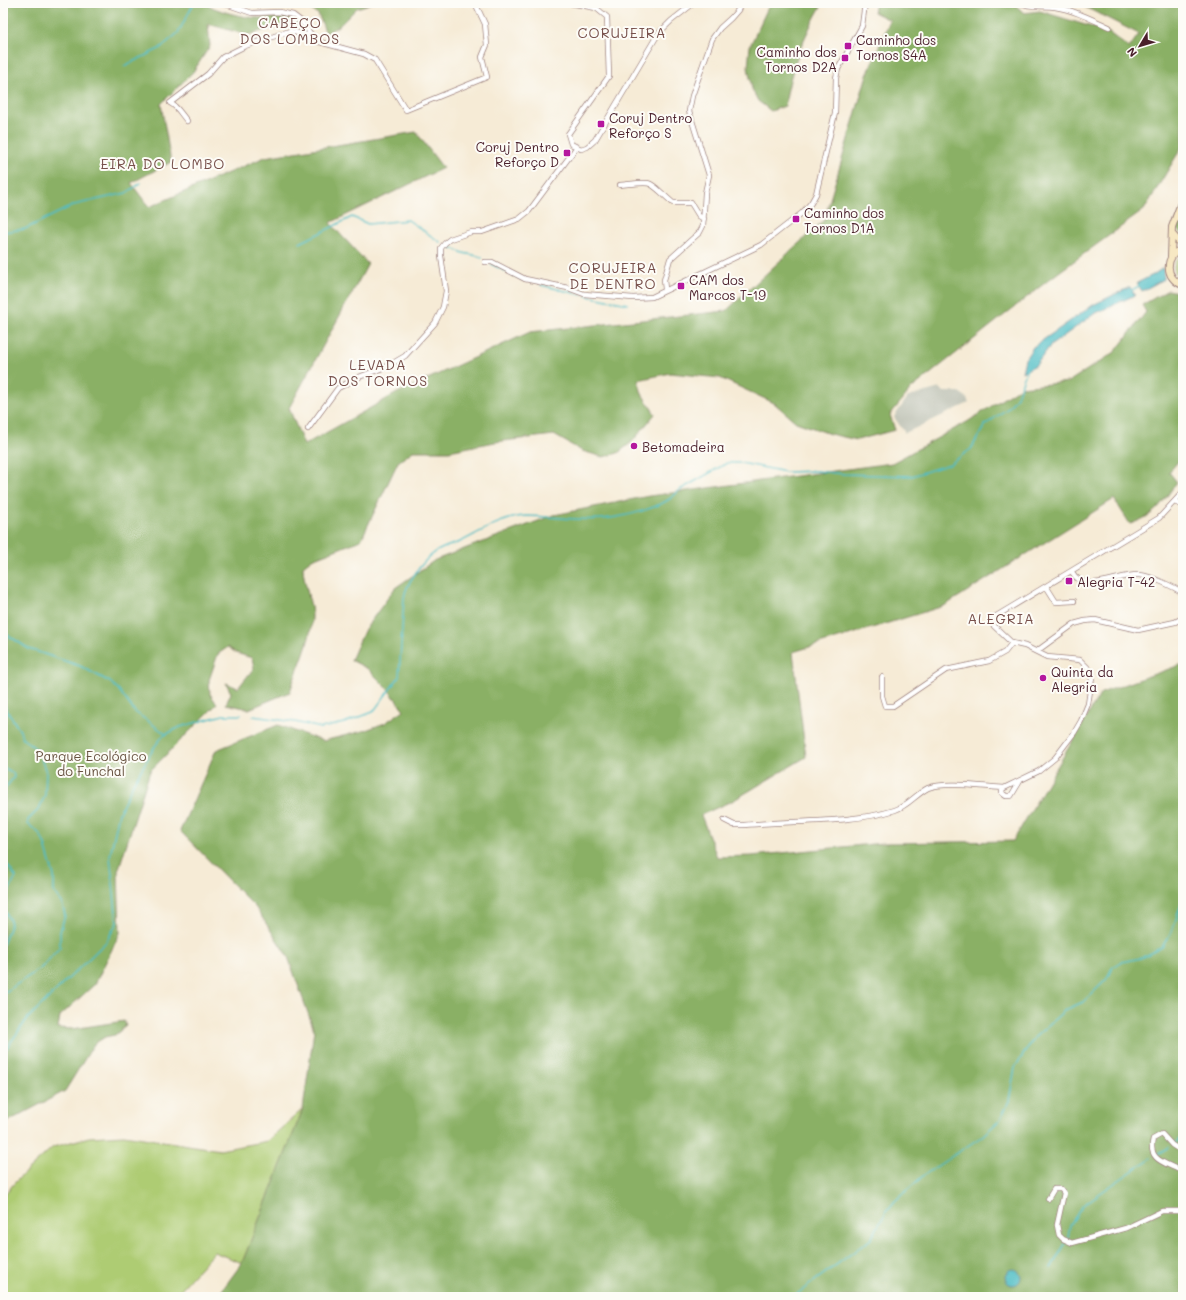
<svg xmlns="http://www.w3.org/2000/svg" width="1186" height="1300" viewBox="0 0 1186 1300" font-family="Mali,sans-serif">
<style>
.industrial{fill:#c3c6b9}
.green{fill:#aecc73;stroke:#7c764f}
.forest{fill:#8ab065;stroke:#6a6848}
.water{fill:#4ebdc5;stroke:#4c6e78}
.lines{fill:none;stroke-linecap:round;stroke-linejoin:round}
.stream{stroke:#4ebdc5;stroke-width:1.5}
.minor-casing{stroke:#a08580;stroke-width:6}
.secondary-casing{stroke:#a08580;stroke-width:8}
.minor{stroke:#fff;stroke-width:4.5}
.secondary{stroke:#f7e8c3;stroke-width:6}
.poi-dot{fill:#b5179e;stroke:#fdfcf7;stroke-width:1.5}
.labels{text-anchor:middle;dominant-baseline:central;stroke-width:4;stroke-linejoin:round;paint-order:stroke}
.poi-label{font-size:13px;fill:#4a1f2b;stroke:#fdfcf7;text-anchor:start}
.park-label{font-size:13px;fill:#685341;stroke:#fdfcf7}
.neighbourhood-label{font-size:14px;letter-spacing:1px;fill:#78514c;stroke:#fdfcf7}
</style>
<rect width="100%" height="100%" fill="#fdfcf7"/>
<filter id="ink" filterUnits="userSpaceOnUse"><feTurbulence type="fractalNoise" baseFrequency=".025" numOctaves="2"/><feDisplacementMap in="SourceGraphic" scale="8" xChannelSelector="R" yChannelSelector="G"/><feConvolveMatrix kernelMatrix="1 2 1 2 8 2 1 2 1" color-interpolation-filters="sRGB"/></filter>
<filter id="wash" filterUnits="userSpaceOnUse"><feTurbulence type="fractalNoise" baseFrequency=".012" numOctaves="4" result="noise"/><feDisplacementMap in="SourceGraphic" scale="16" xChannelSelector="R" yChannelSelector="G"/><feGaussianBlur stdDeviation="0.9" result="paint"/><feColorMatrix in="noise" values="0 0 0 0 0 0 0 0 0 0 0 0 0 0 0 0 0 1.4 0 .05"/><feComposite in="paint" operator="in"/></filter>
<g filter="url(#wash)">
<rect width="100%" height="100%" fill="#f6ebd6"/>
<path class="industrial" d="M 940,388 L 944,392 L 959,392 L 966,397 L 969,403 L 905,433 L 894,417 L 908,397 Z"/>
<path class="green" d="M 1183,255 L 1183,279 C 1171,274 1171,260 1183,255 Z
M 303,1109 L 242,1263 L 214,1252 L 174,1297 L 3,1297 L 3,1196 L 18,1179 L 53,1147 L 89,1137 L 124,1135 L 220,1150 L 267,1141 Z"/>
<path class="forest" d="M 3,3 L 205,3 C 216,11 244,18 259,18 C 272,18 283,17 296,20 L 298,25 L 297,27 L 284,25 L 247,35 L 208,24 L 210,46 L 193,72 L 161,104 L 171,162 L 131,183 L 149,207 L 265,157 L 416,132 L 443,168 L 330,223 L 368,264 L 289,408 L 304,445 L 397,393 L 530,332 L 726,311 L 824,220 L 866,78 L 890,20 L 874,12 L 876,3 L 1013,3 L 1024,13 L 1040,11 L 1108,32 L 1129,48 L 1139,34 L 1081,5 L 1062,3 L 1183,3 L 1183,145 L 1144,210 L 1055,275 L 911,389 L 890,415 L 895,430 L 857,440 L 830,434 L 796,422 L 774,403 L 720,378 L 670,373 L 638,380 L 642,394 L 655,414 L 632,442 L 618,453 L 603,457 L 582,451 L 554,435 L 495,442 L 449,451 L 413,451 L 398,462 L 361,540 L 312,559 L 303,566 C 303,583 313,605 312,618 C 311,643 297,668 290,692 L 249,709 L 226,704 L 231,693 L 226,683 L 238,688 L 254,668 L 252,658 L 236,653 L 228,647 L 218,654 L 209,680 L 210,694 L 217,704 L 150,771 L 118,871 L 120,933 L 95,984 L 60,1016 L 58,1028 L 72,1029 L 124,1021 L 126,1026 L 115,1035 L 105,1037 L 94,1044 L 65,1091 L 3,1124 Z
M 299,3 L 372,3 L 357,8 L 339,26 L 326,33 L 318,14 Z
M 770,3 L 823,3 C 804,35 790,69 785,106 L 771,111 L 758,101 L 752,89 L 748,67 L 750,46 Z
M 1183,209 L 1183,236 L 1177,230 L 1175,224 Z
M 1168,290 L 1183,293 L 1183,456 L 1169,472 L 1177,482 C 1161,504 1157,515 1130,524 L 1114,499 L 944,606 L 793,652 L 806,757 L 734,800 L 701,815 L 717,857 L 751,856 L 883,843 L 1013,841 L 1101,693 L 1183,664 L 1183,1297 L 217,1297 L 242,1263 L 303,1109 L 314,1030 L 288,957 L 256,908 L 180,831 L 216,750 L 278,725 L 323,741 L 363,731 L 385,723 L 404,710 L 387,688 L 368,669 L 351,660 L 365,629 L 395,588 L 435,560 L 554,515 L 649,496 L 892,463 L 967,422 L 1021,387 L 1068,382 L 1115,352 L 1146,312 L 1142,305 Z"/>
<path class="water" d="M 1163,268 L 1164,279 L 1142,291 L 1137,283 L 1153,275 Z
M 1130,287 L 1135,295 L 1094,314 L 1050,346 L 1036,365 L 1022,372 L 1025,359 L 1033,347 L 1093,305 Z
M1005 1277a8 8 0 1 1 16 0a8 8 0 1 1-16 0Z"/>
<g class="lines">
<path class="stream" d="M 124,66 L 159,49 L 178,33 L 194,3
M 3,232 L 25,229 L 74,205 L 126,193 L 141,183
M 300,243 L 352,217 L 368,224 L 408,220 L 440,242
M 448,246 L 463,253 L 478,256 L 482,258
M 491,264 L 524,280
M 541,285 L 582,295
M 1132,290 L 1139,286
M 587,296 L 628,304
M 3,632 L 29,649 L 80,666 L 110,682 L 118,689 L 135,712 L 166,734
M 3,704 L 20,731 L 23,739 L 38,750 L 46,772 L 45,795 L 39,809 L 28,820 L 28,824 L 40,834 L 45,845 L 54,876 L 54,892 L 62,903 L 65,915 L 60,932 L 60,947 L 41,968 L 7,991 L 3,991
M 253,716 L 295,722 L 321,728 L 344,723 L 373,712 L 399,677 L 404,598 C 406,583 422,562 434,553 C 442,547 452,545 460,542 C 481,532 502,517 526,516 C 551,516 577,521 602,519 C 623,517 666,508 678,491 L 727,463 L 741,463 L 786,472 L 817,471 L 844,474 L 912,476 L 950,464 L 971,449 L 985,425 L 1008,408 L 1017,397 L 1027,369
M 3,767 L 13,773 L 14,777 L 3,791
M 3,859 L 16,877 L 3,902
M 3,906 L 11,923 L 3,944
M 3,1053 L 28,1018 L 106,942 L 117,923 L 110,856 L 119,813 L 133,784 L 155,746 L 163,736 L 180,727 L 223,715 L 241,715
M 1175,1143 L 1183,1136
M 1157,1154 L 1169,1147
M 1068,1238 L 1070,1225 L 1083,1205 L 1151,1158
M 1051,1268 L 1065,1244
M 793,1297 L 871,1239 L 886,1212 L 895,1201 L 924,1175 L 981,1137 L 1000,1120 L 1009,1101 L 1015,1067 L 1035,1037 L 1065,1010 L 1083,1002 L 1106,980 L 1112,968 L 1121,962 L 1141,958 L 1162,947 L 1172,931 L 1183,899"/>
</g>
</g>
<g filter="url(#ink)">
<g class="lines">
<g class="minor-casing">
<path id="minor" d="M 223,3 L 252,13 L 279,12 L 293,15 L 301,21 L 316,41 L 364,54 L 375,60 L 406,110 L 487,77 L 482,57 L 487,45 L 485,24 L 476,5
M 570,3 L 596,8 L 607,17 L 609,76 L 568,134 L 571,144 L 581,149 L 587,147 L 595,140 L 658,34 L 671,21 L 694,3
M 1021,3 C 1029,8 1045,5 1055,7 C 1074,10 1091,19 1109,27
M 187,121 C 181,114 177,106 170,103 L 208,74 L 223,57 L 245,46 L 290,31 L 311,36
M 620,185 C 657,181 646,180 673,203 L 691,203 L 699,216 L 704,219
M 485,262 L 492,262 L 525,279 L 568,288 L 584,294 L 633,298 L 652,297 L 761,245 L 802,213 L 811,203 L 816,194 L 835,113 L 836,78 L 838,69 L 862,26 L 865,3
M 665,289 L 664,280 L 670,259 L 700,232 L 703,226 L 705,193 L 709,175 L 689,111 L 692,96 L 712,39 L 720,28 L 731,18 L 738,10 L 741,3
M 308,429 L 338,388 L 359,377 L 388,366 L 405,356 L 435,323 L 443,307 L 446,291 L 441,256 L 441,248 L 445,243 L 450,239 L 471,232 L 482,232 L 502,225 L 519,219 L 529,211 L 576,148
M 1174,502 L 1183,505
M 1072,572 C 1085,596 1119,573 1140,575 C 1151,576 1174,587 1183,593
M 1046,586 L 1056,602 L 1074,601
M 1037,651 L 1074,624 L 1085,621 L 1095,620 L 1138,630 L 1175,622 L 1183,618
M 882,677 L 882,696 L 885,706 L 893,706 L 946,670 L 989,661 L 1005,652 L 1012,643
M 1020,781 L 1011,796 L 1006,796 L 1002,793 L 1002,790 L 1004,788 L 1039,771 L 1055,758 L 1074,733 L 1081,721 L 1088,704 L 1092,678 L 1089,669 L 1080,660 L 1047,657 L 1025,646 L 1012,643 L 993,625 L 993,618 L 1159,518 L 1183,492
M 724,820 L 734,825 L 744,825 C 791,820 851,824 895,810 C 908,806 916,794 928,788 C 944,781 985,787 1004,788
M 1183,1152 L 1172,1145 L 1162,1134 L 1153,1139 C 1147,1162 1168,1163 1183,1172
M 1048,1199 L 1054,1189 L 1061,1189 L 1064,1193 L 1057,1225 L 1059,1235 L 1063,1239 L 1072,1243 L 1126,1228 L 1162,1211 L 1183,1211"/>
</g>
<g class="secondary-casing">
<path id="secondary" d="M 1172,234 L 1183,246
M 1183,249 C 1164,254 1164,279 1183,285
M 1171,257 L 1172,227 L 1183,198"/>
</g>
<use href="#minor" class="minor"/>
<use href="#secondary" class="secondary"/>
</g>
</g>
<g class="poi-dot">
<rect x="844" y="42" width="8" height="8" rx="2"/>
<rect x="841" y="54" width="8" height="8" rx="2"/>
<rect x="597" y="120" width="8" height="8" rx="2"/>
<rect x="563" y="149" width="8" height="8" rx="2"/>
<rect x="792" y="215" width="8" height="8" rx="2"/>
<rect x="677" y="282" width="8" height="8" rx="2"/>
<circle cx="634" cy="446" r="4"/>
<rect x="1065" y="577" width="8" height="8" rx="2"/>
<circle cx="1043" cy="678" r="4"/>
</g>
<g class="labels">
<g class="poi-label">
<text x="856" y="39">Caminho dos<tspan x="856" dy="15">Tornos S4A</tspan></text>
<text x="837" y="51" text-anchor="end">Caminho dos<tspan x="837" dy="15">Tornos D2A</tspan></text>
<text x="609" y="117">Coruj Dentro<tspan x="609" dy="15">Reforço S</tspan></text>
<text x="559" y="146" text-anchor="end">Coruj Dentro<tspan x="559" dy="15">Reforço D</tspan></text>
<text x="804" y="212">Caminho dos<tspan x="804" dy="15">Tornos D1A</tspan></text>
<text x="689" y="279">CAM dos<tspan x="689" dy="15">Marcos T-19</tspan></text>
<text x="642" y="446">Betomadeira</text>
<text x="1077" y="581">Alegria T-42</text>
<text x="1051" y="671">Quinta da<tspan x="1051" dy="15">Alegria</tspan></text>
</g>
<g class="park-label">
<text x="91" y="755">Parque Ecológico<tspan x="91" dy="15">do Funchal</tspan></text>
</g>
<g class="neighbourhood-label">
<text x="290" y="22">CABEÇO<tspan x="290" dy="16">DOS LOMBOS</tspan></text>
<text x="622" y="32">CORUJEIRA</text>
<text x="163" y="163">EIRA DO LOMBO</text>
<text x="613" y="267">CORUJEIRA<tspan x="613" dy="16">DE DENTRO</tspan></text>
<text x="378" y="364">LEVADA<tspan x="378" dy="16">DOS TORNOS</tspan></text>
<text x="1001" y="618">ALEGRIA</text>
</g>
</g>
<rect width="1186" height="1300" fill="none" stroke="#fdfcf7" stroke-width="16"/>
<g transform="translate(1140 46) rotate(232)" stroke="#fdfcf7" stroke-width="3" paint-order="stroke">
<path d="M0-3L7 15L0 10L-7 15Z" fill="#4a1f2b"/>
<text y="-6" font-size="11" font-weight="bold" text-anchor="middle" fill="#4a1f2b">N</text>
</g>
</svg>
